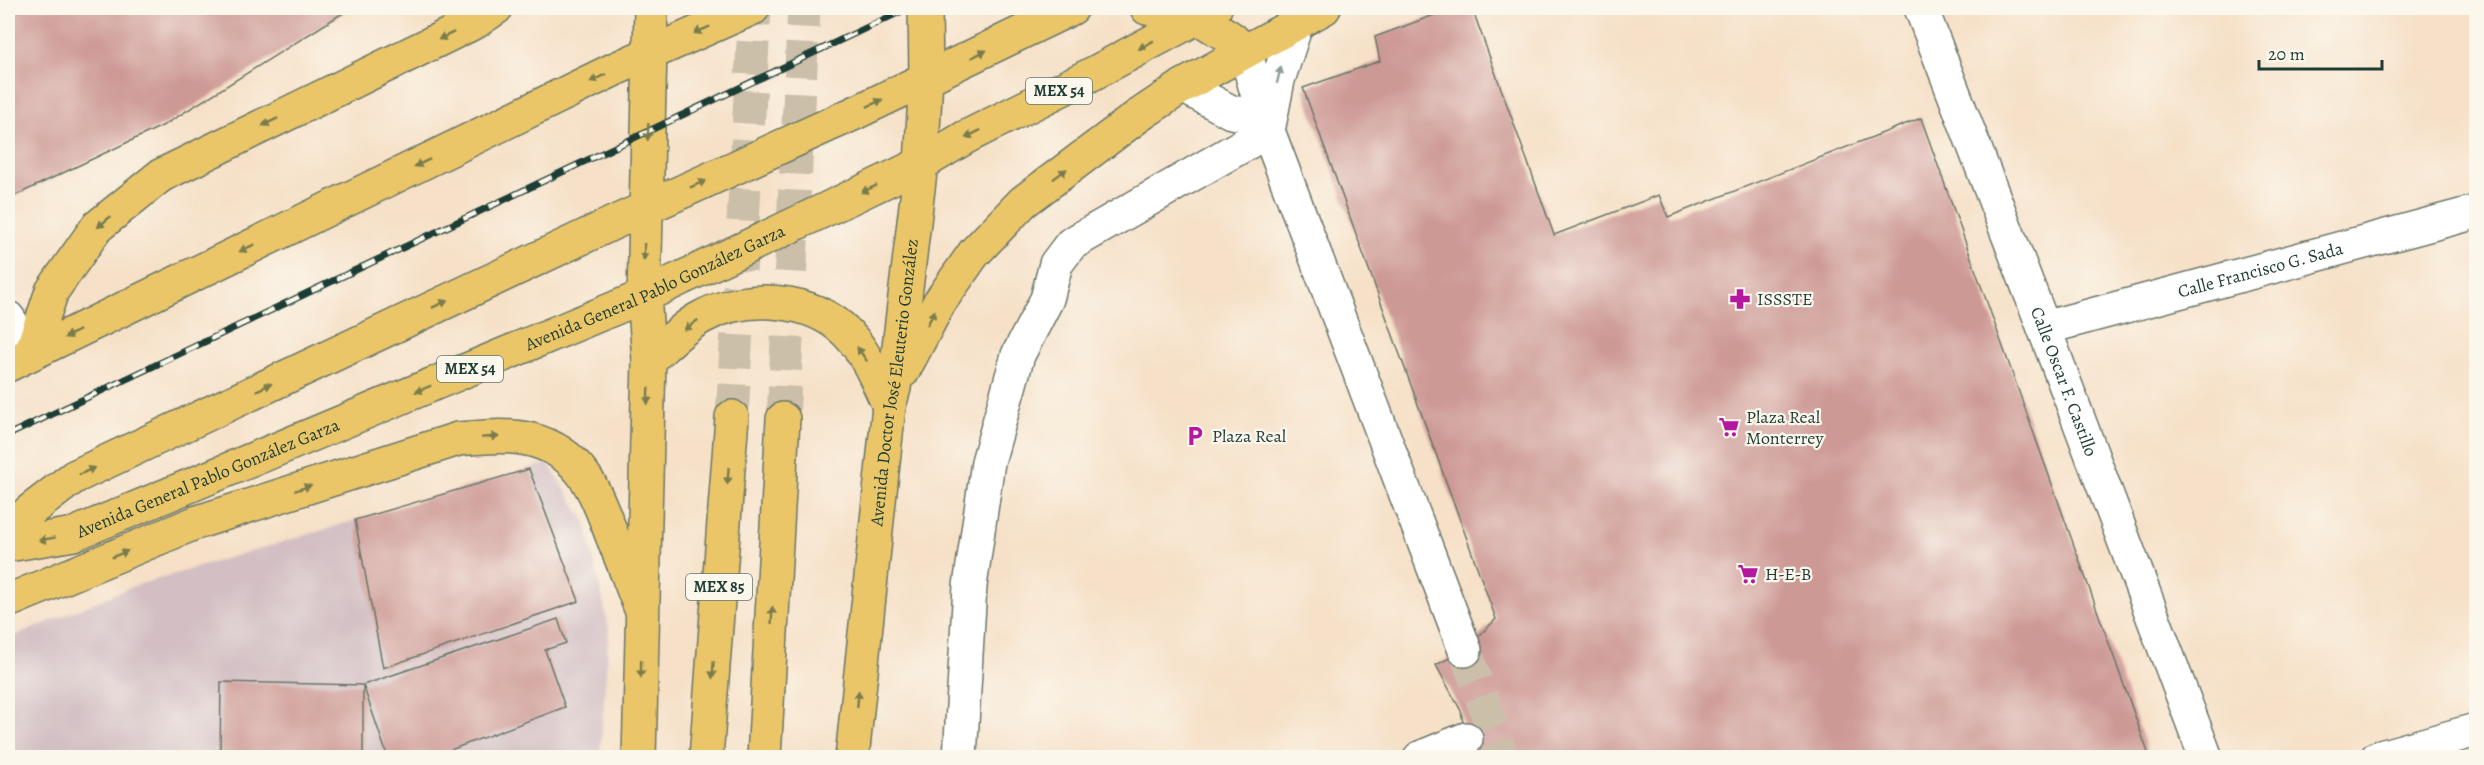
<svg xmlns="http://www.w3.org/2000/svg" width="2484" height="765" viewBox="0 0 2484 765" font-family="Alegreya,serif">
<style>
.industrial{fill:#d2bec3}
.building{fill:#cd9995}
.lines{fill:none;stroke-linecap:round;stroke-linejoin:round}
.minor-tunnel{stroke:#cbbfaa;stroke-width:33;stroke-dasharray:33 16;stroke-linecap:butt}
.highway-tunnel{stroke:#cbbfaa;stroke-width:33;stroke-dasharray:33 16;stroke-linecap:butt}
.minor-casing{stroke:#6a7667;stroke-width:36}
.major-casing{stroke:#6a7667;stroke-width:36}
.highway-casing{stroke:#6a7667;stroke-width:36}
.minor{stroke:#fff;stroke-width:33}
.major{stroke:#eac669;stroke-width:33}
.highway{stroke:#eac669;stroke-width:33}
.rail-casing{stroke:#1f3d34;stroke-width:7}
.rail{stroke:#fbf7ec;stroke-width:4.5;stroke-dasharray:14;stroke-linecap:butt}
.oneway{fill:#7a7b4c}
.oneway2{fill:#8f9e9a}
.labels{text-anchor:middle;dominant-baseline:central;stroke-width:4.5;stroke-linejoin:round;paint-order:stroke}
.shield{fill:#fbf7ec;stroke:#61756b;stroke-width:1.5}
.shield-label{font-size:16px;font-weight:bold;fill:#1f3d34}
.street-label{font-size:18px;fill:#1f3d34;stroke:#fbf7ec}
.poi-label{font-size:18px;fill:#1f3d34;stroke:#fbf7ec;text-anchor:start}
</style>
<rect width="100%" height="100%" fill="#fbf7ec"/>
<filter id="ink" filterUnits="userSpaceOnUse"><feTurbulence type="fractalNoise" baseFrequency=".0167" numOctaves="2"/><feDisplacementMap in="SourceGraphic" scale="12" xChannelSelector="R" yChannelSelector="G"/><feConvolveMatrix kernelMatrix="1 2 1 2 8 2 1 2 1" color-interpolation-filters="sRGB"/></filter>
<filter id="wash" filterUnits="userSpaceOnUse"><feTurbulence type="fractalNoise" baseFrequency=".008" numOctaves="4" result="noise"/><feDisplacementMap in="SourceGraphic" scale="24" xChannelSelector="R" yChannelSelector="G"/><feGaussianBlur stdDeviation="1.35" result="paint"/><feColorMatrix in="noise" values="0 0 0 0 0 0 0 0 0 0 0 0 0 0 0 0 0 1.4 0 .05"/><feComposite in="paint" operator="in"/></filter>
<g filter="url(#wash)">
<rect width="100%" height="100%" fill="#f6e0c7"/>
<path class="industrial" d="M 548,463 L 586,522 L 609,629 L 600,757 L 8,758 L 8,639 L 134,586 Z"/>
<g id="blocks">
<path class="building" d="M 8,8 L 351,8 L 164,125 L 8,199 Z
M 1453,8 L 1472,8 L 1554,235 L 1659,195 L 1668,217 L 1921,118 L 2150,758 L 1466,758 L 1466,739 L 1461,711 L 1436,665 L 1465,650 L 1496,619 L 1303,88 L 1380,61 L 1375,37 Z
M 529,469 L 579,601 L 383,668 L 355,520 Z
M 558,619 L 566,643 L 545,650 L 565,707 L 429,758 L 388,758 L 363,685 Z
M 221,682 L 363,685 L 363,758 L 220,758 Z"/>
</g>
</g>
<g filter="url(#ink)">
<use href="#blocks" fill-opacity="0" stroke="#6a7667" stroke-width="1.5"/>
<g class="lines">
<path class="minor-tunnel" d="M 1465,650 L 1503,758"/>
<path class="highway-tunnel" d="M 732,417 L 755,8
M 783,419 L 804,8"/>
<g class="minor-casing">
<g id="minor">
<path id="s1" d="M 1921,8 L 2044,328 L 2206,758"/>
<path d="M 1245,51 L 1268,131 L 1465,650"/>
<path d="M 1183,86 L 1231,112 L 1263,117"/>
<path d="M 8,318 L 31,353"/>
<path id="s2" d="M 2044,328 L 2476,212"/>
<path d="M 960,758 L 970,586 L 988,462 L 1018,355 L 1047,299 L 1056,264 L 1071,244 L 1268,131 L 1278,80 L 1297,22 L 1293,8"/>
<path d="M 1420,758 L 1466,739"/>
<path d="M 2377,758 L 2476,730"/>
</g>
</g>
<g class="major-casing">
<g id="major">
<path d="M 1147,8 L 1197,17 L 1231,38 L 1245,51"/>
<path d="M 31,353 L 52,291 L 97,227 L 160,176 L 477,21 L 496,8"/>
<path d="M 649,360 C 666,345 683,327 702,317 C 746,293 813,297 848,334 C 867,354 878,382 889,406"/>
<path d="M 8,365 L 615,69 L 753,8"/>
<path d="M 903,371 L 939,303 L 974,253 L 1023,202 L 1138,116 L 1183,86 L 1324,8"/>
<path d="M 8,531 L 31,510 L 74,477 L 611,224 L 857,112 L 1072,8"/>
<path id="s3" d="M 8,545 L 74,534 L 644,296 L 921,164 L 966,137 L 1094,73 L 1215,8"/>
<path d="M 8,601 L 195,523 L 458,439 C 483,437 508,434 532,440 C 584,454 596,494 613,538 C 623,562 632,587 642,611"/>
<path d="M 639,758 L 649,360 L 644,296 L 651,8"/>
<path id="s4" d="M 852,758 L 889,406 L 894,388 L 921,164 L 926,78 L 925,8"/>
</g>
</g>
<g class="highway-casing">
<path id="highway" d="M 706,758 L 732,417
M 764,758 L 783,419"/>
</g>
<use href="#minor" class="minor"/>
<use href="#major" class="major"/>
<use href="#highway" class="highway"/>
<g class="rail-casing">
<path id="rail" d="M 8,435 L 908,8"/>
</g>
<use href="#rail" class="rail"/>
</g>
<defs><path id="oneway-solid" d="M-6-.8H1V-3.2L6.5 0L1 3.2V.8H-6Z" transform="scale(1.5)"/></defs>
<g class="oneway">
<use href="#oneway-solid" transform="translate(702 30) rotate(156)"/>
<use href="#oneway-solid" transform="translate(446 36) rotate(154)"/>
<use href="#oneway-solid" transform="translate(1146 45) rotate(151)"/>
<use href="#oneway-solid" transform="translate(979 54) rotate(-26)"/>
<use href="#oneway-solid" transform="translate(598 78) rotate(154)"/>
<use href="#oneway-solid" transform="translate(875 103) rotate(-26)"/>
<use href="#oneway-solid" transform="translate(270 122) rotate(154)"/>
<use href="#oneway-solid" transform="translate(648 132) rotate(92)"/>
<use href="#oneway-solid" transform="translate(973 134) rotate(153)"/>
<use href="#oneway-solid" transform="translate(422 163) rotate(154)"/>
<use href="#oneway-solid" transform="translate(1060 174) rotate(-37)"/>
<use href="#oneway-solid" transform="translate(698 184) rotate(-24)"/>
<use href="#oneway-solid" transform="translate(869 189) rotate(155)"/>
<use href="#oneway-solid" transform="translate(104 222) rotate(140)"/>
<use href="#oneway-solid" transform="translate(247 248) rotate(154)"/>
<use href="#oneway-solid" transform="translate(644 252) rotate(91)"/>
<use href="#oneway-solid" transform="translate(440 304) rotate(-25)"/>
<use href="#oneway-solid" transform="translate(931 318) rotate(-62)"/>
<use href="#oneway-solid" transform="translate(691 325) rotate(144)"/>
<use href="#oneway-solid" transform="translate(72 334) rotate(154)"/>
<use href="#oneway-solid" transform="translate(862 354) rotate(-125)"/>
<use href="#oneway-solid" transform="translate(264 387) rotate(-25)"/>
<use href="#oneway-solid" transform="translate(423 389) rotate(157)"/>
<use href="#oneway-solid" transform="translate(648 396) rotate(92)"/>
<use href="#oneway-solid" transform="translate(490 437) rotate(-4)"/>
<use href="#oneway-solid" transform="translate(87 471) rotate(-25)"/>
<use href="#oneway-solid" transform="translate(728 476) rotate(94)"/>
<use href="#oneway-solid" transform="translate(303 488) rotate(-18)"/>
<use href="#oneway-solid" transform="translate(47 539) rotate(170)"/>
<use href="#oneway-solid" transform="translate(120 554) rotate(-22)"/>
<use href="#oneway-solid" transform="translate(772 615) rotate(-87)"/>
<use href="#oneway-solid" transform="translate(641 669) rotate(91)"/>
<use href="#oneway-solid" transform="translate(713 670) rotate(94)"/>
<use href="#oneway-solid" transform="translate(858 699) rotate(-85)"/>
</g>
<use class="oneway2" href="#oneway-solid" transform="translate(1279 75) rotate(-76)"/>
</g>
<defs>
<g id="pharmacy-bare" transform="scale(1.62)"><path d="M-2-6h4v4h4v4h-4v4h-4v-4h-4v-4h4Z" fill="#b5179e" stroke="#fbf7ec" stroke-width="2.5" paint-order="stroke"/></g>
<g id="supermarket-bare" transform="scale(1.62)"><path d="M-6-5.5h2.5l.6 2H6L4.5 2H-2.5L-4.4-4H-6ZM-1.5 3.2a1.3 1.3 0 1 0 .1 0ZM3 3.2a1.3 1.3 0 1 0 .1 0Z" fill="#b5179e" stroke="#fbf7ec" stroke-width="2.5" paint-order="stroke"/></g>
<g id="parking-bare" transform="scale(1.62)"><path d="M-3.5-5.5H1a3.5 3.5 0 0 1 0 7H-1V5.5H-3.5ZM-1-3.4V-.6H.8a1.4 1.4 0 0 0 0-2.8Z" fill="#b5179e" stroke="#fbf7ec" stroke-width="2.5" paint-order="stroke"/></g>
</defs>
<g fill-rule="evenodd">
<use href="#pharmacy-bare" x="1740" y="299"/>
<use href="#supermarket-bare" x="1729" y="427"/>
<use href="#parking-bare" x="1195" y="436"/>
<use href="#supermarket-bare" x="1748" y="574"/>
</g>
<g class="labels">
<g class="shield">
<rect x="1026" y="78" width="66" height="26" rx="4.5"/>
<rect x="437" y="356" width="66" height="26" rx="4.5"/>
<rect x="686" y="574" width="66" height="26" rx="4.5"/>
</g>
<g class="shield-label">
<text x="1059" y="91">MEX 54</text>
<text x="470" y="369">MEX 54</text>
<text x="719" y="587">MEX 85</text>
</g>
<g class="street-label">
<text stroke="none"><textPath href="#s2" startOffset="224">Calle Francisco G. Sada</textPath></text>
<text stroke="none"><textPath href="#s3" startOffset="698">Avenida General Pablo González Garza</textPath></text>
<text stroke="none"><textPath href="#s1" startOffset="400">Calle Oscar F. Castillo</textPath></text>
<text stroke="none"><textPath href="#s4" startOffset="378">Avenida Doctor José Eleuterio González</textPath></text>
<text stroke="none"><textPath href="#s3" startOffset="212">Avenida General Pablo González Garza</textPath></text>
</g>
<g class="poi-label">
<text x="1757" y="299">ISSSTE</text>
<text x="1746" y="417">Plaza Real<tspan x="1746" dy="21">Monterrey</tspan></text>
<text x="1212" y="436">Plaza Real</text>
<text x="1765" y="574">H-E-B</text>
</g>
</g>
<rect width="2484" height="765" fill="none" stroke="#fbf7ec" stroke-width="30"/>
<path d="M2259 60v9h123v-9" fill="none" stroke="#1f3d34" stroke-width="3"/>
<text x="2268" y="60" font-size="18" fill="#1f3d34" stroke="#fbf7ec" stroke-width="4.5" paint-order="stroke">20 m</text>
</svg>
